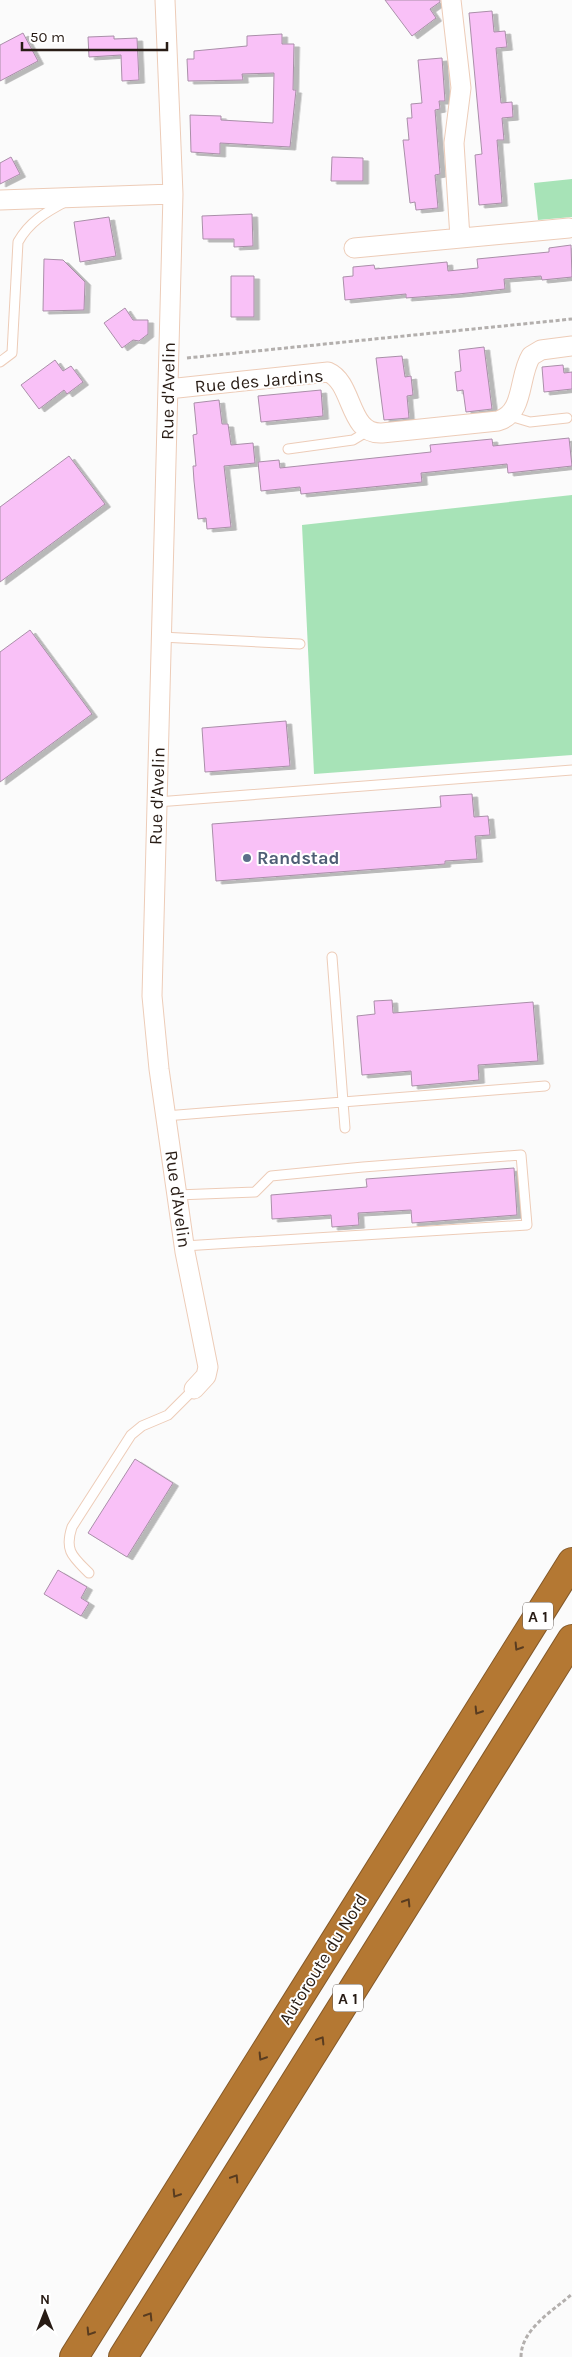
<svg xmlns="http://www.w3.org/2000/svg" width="572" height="2357" viewBox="0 0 572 2357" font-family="Karla,sans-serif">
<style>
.green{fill:#a7e3b7}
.building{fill:#f9c1f7;stroke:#a98fa8;filter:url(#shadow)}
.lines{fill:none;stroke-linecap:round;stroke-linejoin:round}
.lane-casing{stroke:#edccb8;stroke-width:11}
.street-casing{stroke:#edccb8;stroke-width:21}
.highway-casing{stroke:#835828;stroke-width:30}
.path{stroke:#b3afad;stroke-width:3;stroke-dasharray:4 2.5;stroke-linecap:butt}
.lane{stroke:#fff;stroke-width:9}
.street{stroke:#fff;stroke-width:19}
.highway{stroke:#b47833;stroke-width:28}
.oneway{stroke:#593c20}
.service-dot{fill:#5c6f8a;stroke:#fff;stroke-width:2}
.labels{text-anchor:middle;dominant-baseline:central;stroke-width:4;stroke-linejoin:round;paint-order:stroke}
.shield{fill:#fff;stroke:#68605b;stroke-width:1}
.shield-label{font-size:16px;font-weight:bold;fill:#281c15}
.street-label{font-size:18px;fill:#281c15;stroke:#fff}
.service-label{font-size:18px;font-weight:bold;fill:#4e5e75;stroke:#fff;text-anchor:start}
</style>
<defs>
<filter id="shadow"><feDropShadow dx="5.5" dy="3" stdDeviation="0" flood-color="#0004"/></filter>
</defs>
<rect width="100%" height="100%" fill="#fbfbfb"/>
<path class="green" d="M 572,179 L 572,217 L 538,220 L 534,183 Z
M 572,495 L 572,755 L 314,774 L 302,525 Z"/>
<path class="building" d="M 385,0 L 440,0 L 440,2 L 430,9 L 436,18 L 412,36 Z
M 492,11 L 494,32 L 505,31 L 507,47 L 496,48 L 501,103 L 512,102 L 513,117 L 502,118 L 504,140 L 497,140 L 502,203 L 479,205 L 475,155 L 482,154 L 469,13 Z
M 23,33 L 38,61 L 0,81 L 0,45 Z
M 282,34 L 282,44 L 294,44 L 293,90 L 296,90 L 290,147 L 220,143 L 220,154 L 191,152 L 190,115 L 221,116 L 221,120 L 273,123 L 274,73 L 242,74 L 243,80 L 188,81 L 187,59 L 194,59 L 194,51 L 247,46 L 247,36 Z
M 114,36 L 114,39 L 137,38 L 139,80 L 122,81 L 121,55 L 89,57 L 88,37 Z
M 442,58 L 445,101 L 439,101 L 440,109 L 435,110 L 440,174 L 435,175 L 438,208 L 416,210 L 415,202 L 410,203 L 403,140 L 409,140 L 407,118 L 412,118 L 411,104 L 422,103 L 418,60 Z
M 11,157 L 20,174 L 0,184 L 0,163 Z
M 332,157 L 363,158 L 363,181 L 331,181 Z
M 252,214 L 253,246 L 234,247 L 234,239 L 203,239 L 202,216 Z
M 109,217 L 116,256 L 80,262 L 74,222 Z
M 571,245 L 572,277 L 542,280 L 541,276 L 504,279 L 505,289 L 458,294 L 406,298 L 406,294 L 345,300 L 343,277 L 353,276 L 353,267 L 374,265 L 375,269 L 447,262 L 448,271 L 478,268 L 477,259 L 549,252 L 549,248 Z
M 44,259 L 63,260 L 85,282 L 84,310 L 43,311 Z
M 231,276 L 254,276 L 254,317 L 231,317 Z
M 125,308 L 133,320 L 148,320 L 148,334 L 139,341 L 133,340 L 122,348 L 104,323 Z
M 484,347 L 492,409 L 466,412 L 463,390 L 457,391 L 455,372 L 461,371 L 459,350 Z
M 402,356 L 405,377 L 411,376 L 413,395 L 407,396 L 409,418 L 384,420 L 376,358 Z
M 55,360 L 63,371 L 71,366 L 83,382 L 67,394 L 64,390 L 39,409 L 21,385 Z
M 563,365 L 564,373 L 572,372 L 572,389 L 544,392 L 542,367 Z
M 321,390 L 323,416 L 261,422 L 258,396 Z
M 219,400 L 222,424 L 228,424 L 231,445 L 253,443 L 255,463 L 224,466 L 231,527 L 207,529 L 206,518 L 198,519 L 194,481 L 193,466 L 196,466 L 193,435 L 197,434 L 194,403 Z
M 569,438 L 572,466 L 508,473 L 507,464 L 421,473 L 422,482 L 301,494 L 300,487 L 261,491 L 258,462 L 279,460 L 280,468 L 431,452 L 430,445 L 492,439 L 493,446 Z
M 69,456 L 105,504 L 0,582 L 0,507 Z
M 30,630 L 92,714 L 0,782 L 0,652 Z
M 286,721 L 290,766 L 205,772 L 202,728 Z
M 472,794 L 474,817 L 488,816 L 490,835 L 475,836 L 477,859 L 445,861 L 445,864 L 216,881 L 212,824 L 441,807 L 440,796 Z
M 392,1000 L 393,1013 L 533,1002 L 538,1061 L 478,1065 L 479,1080 L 412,1086 L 411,1071 L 362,1075 L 357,1016 L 375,1014 L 374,1001 Z
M 514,1168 L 517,1215 L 412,1223 L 411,1210 L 358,1213 L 359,1225 L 332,1227 L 331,1215 L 272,1219 L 271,1195 L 367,1187 L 366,1179 Z
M 135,1459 L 173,1483 L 127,1557 L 88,1533 Z
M 58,1570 L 87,1587 L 81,1598 L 89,1603 L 81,1616 L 44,1594 Z"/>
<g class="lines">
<g class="lane-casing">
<path id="lane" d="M 0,362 L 12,353 L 18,242 C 29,222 46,212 65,202
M 510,416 L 530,422 L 567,418
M 288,449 L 353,440 L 368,431
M 161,637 L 300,644
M 157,802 L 572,770
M 332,957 L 345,1128
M 165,1116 L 545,1086
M 177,1195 L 255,1192 L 271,1176 L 363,1167 L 521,1155 L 527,1225 L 184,1246
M 89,1573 C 73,1557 64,1551 72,1527 L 131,1435 L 142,1426 L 168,1415 L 194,1389"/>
</g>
<g class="street-casing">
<path id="street" d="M 165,0 L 173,194 L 152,996 L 159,1069 L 185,1252 L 208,1367 L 206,1376 L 194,1389
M 451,0 L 461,88 L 454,143 L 460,238
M 0,200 L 173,194
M 354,248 L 569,228
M 168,389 L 328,372 C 354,383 348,435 382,433 L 498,421 C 525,413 518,377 531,356 L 541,350 L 572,346"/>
</g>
<g class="highway-casing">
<path id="highway" d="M 74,2357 L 572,1562
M 123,2357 L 572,1639"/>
</g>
<path class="path" d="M 187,358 L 572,319
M 521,2357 C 521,2329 553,2311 572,2294"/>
<use href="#lane" class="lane"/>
<use href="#street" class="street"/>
<use href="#highway" class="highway"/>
</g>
<defs><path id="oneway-chevron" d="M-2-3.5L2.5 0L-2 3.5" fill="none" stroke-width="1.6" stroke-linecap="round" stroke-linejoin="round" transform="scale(1.25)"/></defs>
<g class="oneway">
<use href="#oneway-chevron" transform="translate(518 1647) rotate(122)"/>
<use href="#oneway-chevron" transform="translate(478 1711) rotate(122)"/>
<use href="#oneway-chevron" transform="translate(407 1902) rotate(-58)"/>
<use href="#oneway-chevron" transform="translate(321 2040) rotate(-58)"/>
<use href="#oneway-chevron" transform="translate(262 2057) rotate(122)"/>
<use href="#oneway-chevron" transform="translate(235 2178) rotate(-58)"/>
<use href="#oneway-chevron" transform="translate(176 2194) rotate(122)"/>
<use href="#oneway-chevron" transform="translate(149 2316) rotate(-58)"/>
<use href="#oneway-chevron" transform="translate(90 2332) rotate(122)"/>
</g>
<circle class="service-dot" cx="247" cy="858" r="5"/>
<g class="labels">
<g class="shield">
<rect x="523" y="1602.5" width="30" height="27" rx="4"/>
<rect x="333" y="1984.5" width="30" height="27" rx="4"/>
</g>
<g class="shield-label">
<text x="538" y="1616">A 1</text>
<text x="348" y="1998">A 1</text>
</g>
<g class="street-label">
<text transform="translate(259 381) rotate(-5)">Rue des Jardins</text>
<text transform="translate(168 391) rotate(-89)">Rue d'Avelin</text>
<text transform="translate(157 796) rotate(-88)">Rue d'Avelin</text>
<text transform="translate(178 1199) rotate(82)">Rue d'Avelin</text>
<text transform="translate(323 1959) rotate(-58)">Autoroute du Nord</text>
</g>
<g class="service-label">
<text x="257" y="858">Randstad</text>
</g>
</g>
<g transform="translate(45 2312)" stroke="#ffffff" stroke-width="4" paint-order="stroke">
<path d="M0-4L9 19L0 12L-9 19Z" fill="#281c15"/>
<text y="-8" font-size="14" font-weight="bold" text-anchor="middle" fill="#281c15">N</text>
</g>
<path d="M22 42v8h145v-8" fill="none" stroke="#281c15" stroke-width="2.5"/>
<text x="30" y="42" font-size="15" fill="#281c15" stroke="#ffffff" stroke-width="4" paint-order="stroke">50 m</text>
</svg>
